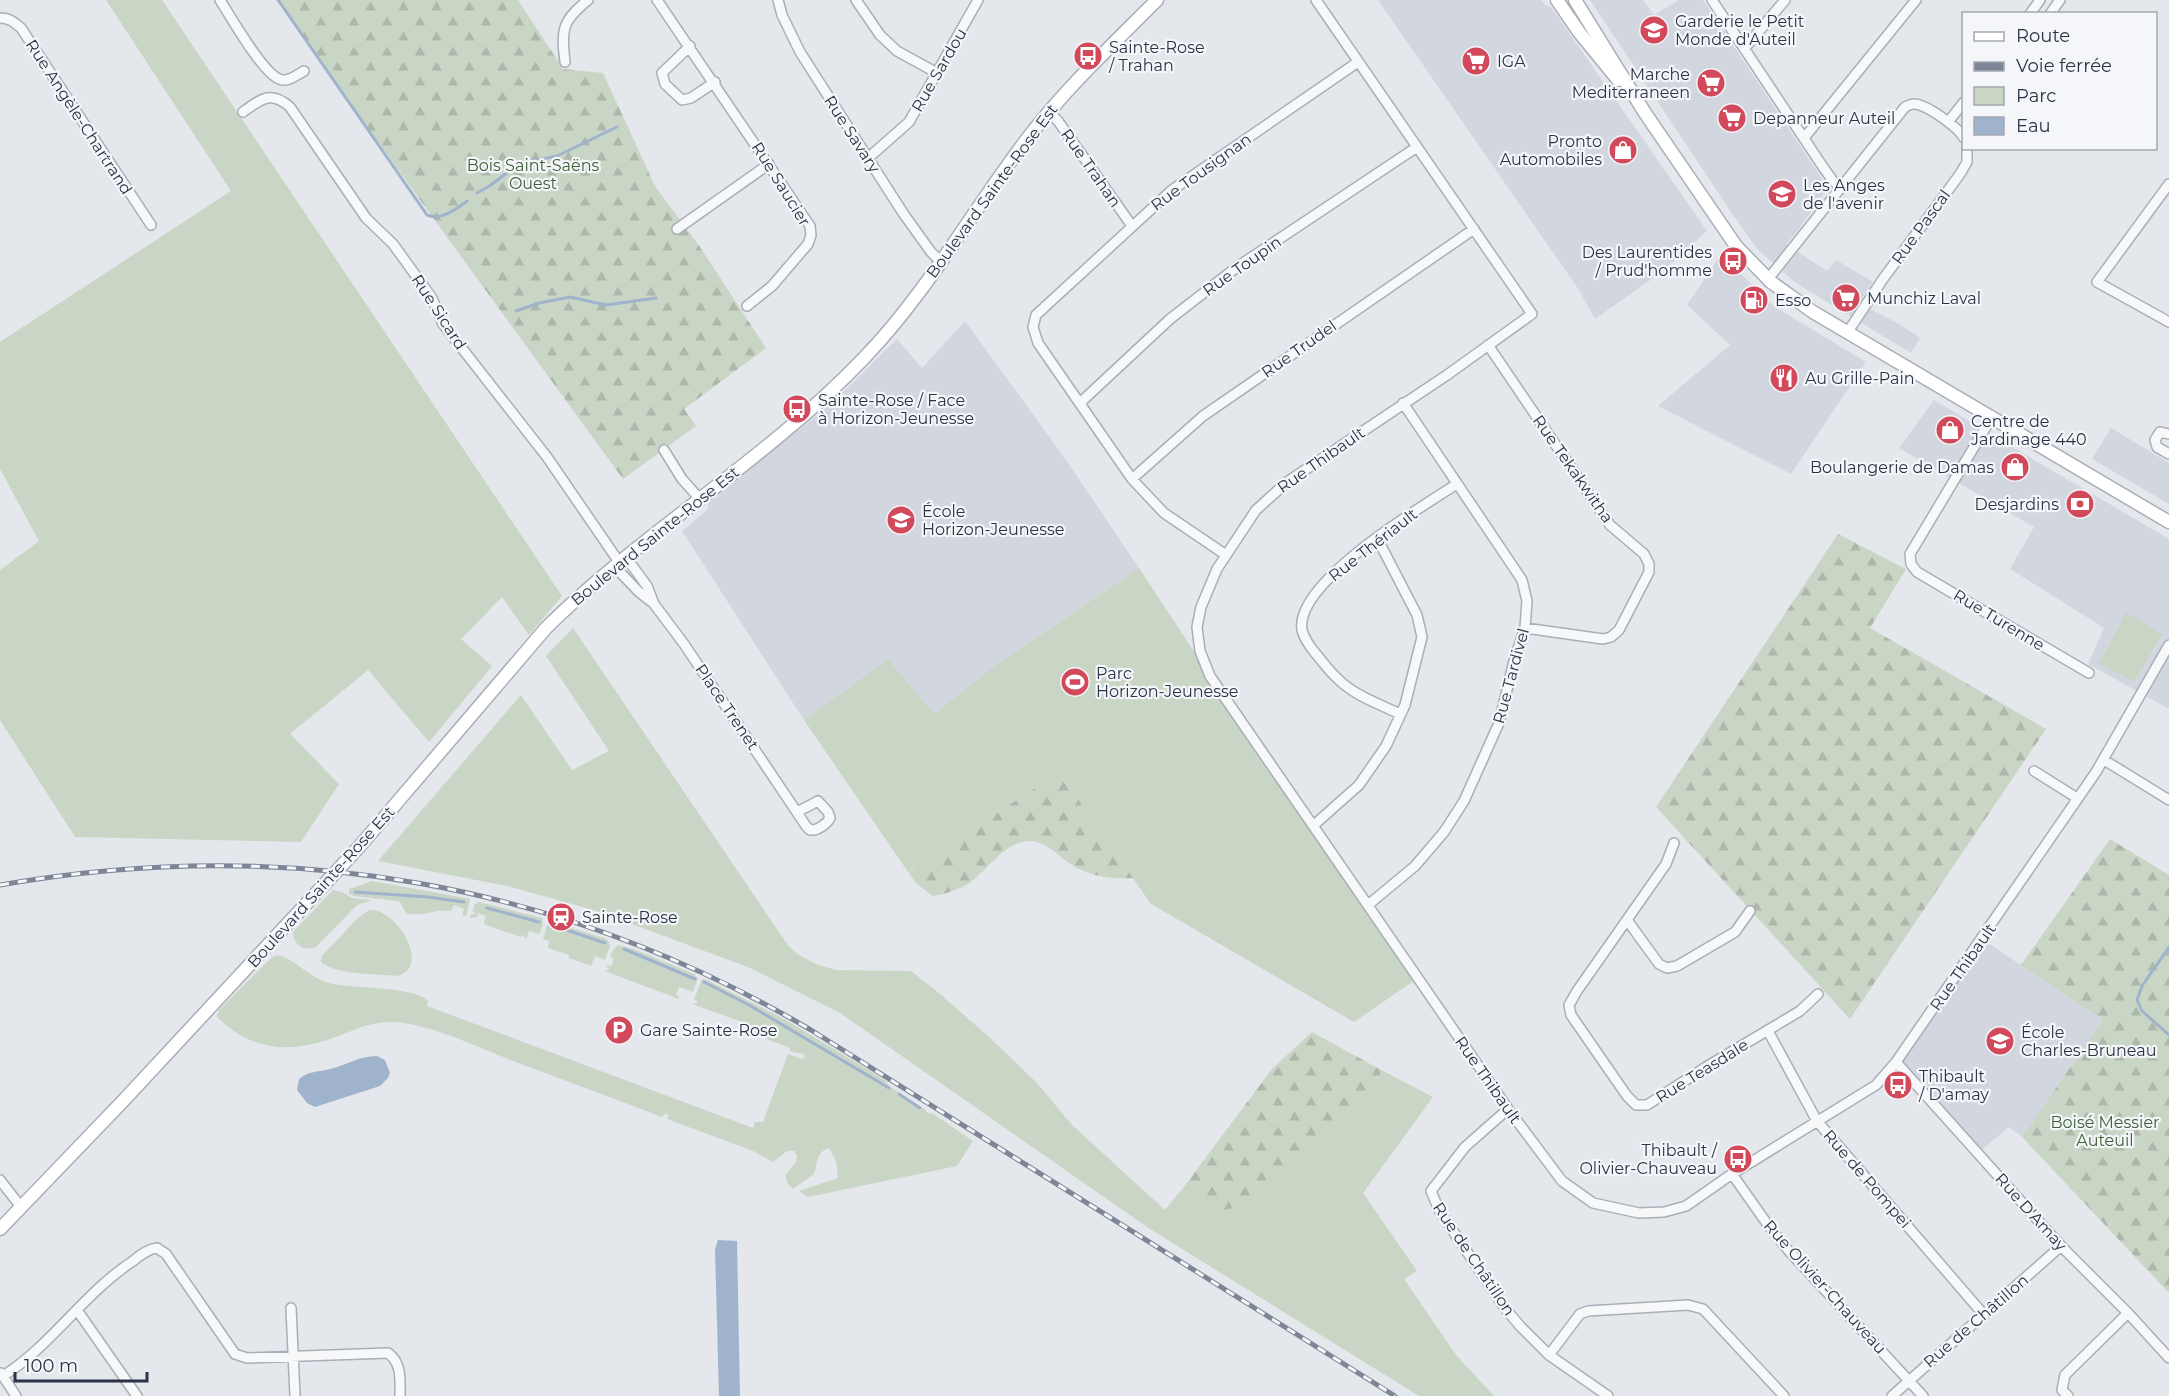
<svg xmlns="http://www.w3.org/2000/svg" width="2169" height="1396" viewBox="0 0 2169 1396" font-family="Montserrat,sans-serif">
<style>
.built{fill:#d2d6de}
.green{fill:#c9d6c5}
.forest{fill:url(#forest-firs)}
.water{fill:#9fb4cc}
.lines{fill:none;stroke-linecap:round;stroke-linejoin:round}
.stream{stroke:#9fb4cc;stroke-width:3}
.street-casing{stroke:#a9aeb7;stroke-width:12}
.secondary-casing{stroke:#a9aeb7;stroke-width:15}
.street{stroke:#f7f8fa;stroke-width:9}
.secondary{stroke:#fff;stroke-width:12}
.rail-casing{stroke:#7d8696;stroke-width:5}
.rail{stroke:#f4f6f9;stroke-width:3;stroke-dasharray:9;stroke-linecap:butt}
.labels{text-anchor:middle;dominant-baseline:central;stroke-width:4.5;stroke-linejoin:round;paint-order:stroke}
.poi-label{font-size:16px;fill:#2b3445;stroke:#f4f6f9;text-anchor:start}
.street-label{font-size:16px;fill:#2b3445;stroke:#f4f6f9}
.park-label{font-size:16px;fill:#3f6138;stroke:#f4f6f9}
</style>
<defs>
<pattern id="forest-firs" width="22" height="20" patternUnits="userSpaceOnUse" patternTransform="scale(1.5)"><rect width="22" height="20" fill="#c9d6c5"/><path d="M5 1l3.5 6h-7zM16 11l3.5 6h-7z" fill="#adb8ab"/></pattern>
</defs>
<rect width="100%" height="100%" fill="#e4e7ec"/>
<path class="built" d="M 1378,0 L 1541,0 L 1545,5 L 1551,7 L 1707,231 L 1663,271 L 1595,319 L 1579,290 Z
M 1590,0 L 1643,0 L 1654,15 L 1679,0 L 1703,0 L 1828,188 L 1795,234 L 1786,244 L 1827,271 L 1836,260 L 1873,282 L 1859,303 L 1899,324 L 1920,338 L 1911,353 L 1796,283 L 1757,249 L 1731,212 Z
M 1722,253 L 1734,267 L 1775,307 L 1866,362 L 1791,474 L 1658,406 L 1730,345 L 1687,305 Z
M 965,321 L 1064,457 L 1139,568 L 997,664 L 934,714 L 888,659 L 804,720 L 682,531 L 707,510 L 709,502 L 830,405 L 897,339 L 922,368 Z
M 1934,400 L 1976,425 L 1976,430 L 1989,437 L 1995,437 L 2169,539 L 2169,709 L 2088,664 L 2104,628 L 2010,569 L 2034,527 L 1899,448 Z
M 2111,428 L 2169,463 L 2169,504 L 2092,459 Z
M 1982,939 L 2103,1020 L 2022,1137 L 2009,1127 L 1978,1153 L 1896,1062 Z"/>
<path class="green" d="M 106,0 L 162,0 L 562,596 L 529,635 L 502,597 L 461,639 L 492,666 L 429,742 L 368,670 L 290,734 L 339,784 L 301,842 L 75,837 L 0,720 L 0,570 L 39,541 L 0,469 L 0,342 L 231,191 Z
M 1139,568 L 1210,676 L 1418,978 L 1354,1022 L 1151,904 L 1059,772 L 908,872 L 804,720 L 888,659 L 934,714 L 997,664 Z
M 2126,613 L 2162,634 L 2134,681 L 2099,664 Z
M 573,628 L 787,944 L 797,954 L 816,964 L 836,970 L 911,971 L 939,993 L 989,1037 L 1037,1083 L 1072,1125 L 1165,1210 L 1183,1188 L 1224,1209 L 1264,1201 L 1383,1071 L 1433,1097 L 1363,1193 L 1417,1271 L 1404,1279 L 1456,1355 L 1494,1396 L 1419,1396 L 1150,1229 L 840,1013 L 750,968 L 597,911 L 507,886 L 378,861 L 521,695 L 572,770 L 609,751 L 546,656 Z
M 372,881 L 470,899 L 466,916 L 462,915 L 464,909 L 454,905 L 451,911 C 435,908 423,918 406,913 L 399,901 L 354,896 L 349,894 L 349,889 Z
M 333,890 L 342,892 L 352,898 L 372,900 L 357,905 L 316,947 C 305,952 293,945 293,932 Z
M 479,902 L 542,918 L 543,925 L 539,934 L 529,931 L 526,939 L 522,935 L 521,937 L 486,925 L 484,923 L 486,916 L 478,913 L 477,917 L 470,918 L 471,914 L 474,915 L 475,912 L 472,911 L 475,904 Z
M 369,910 C 397,908 432,967 397,976 C 378,974 336,975 321,962 L 322,956 L 359,917 Z
M 552,922 L 607,939 L 610,946 L 605,960 L 595,956 L 591,966 L 569,958 L 569,955 L 548,948 L 549,941 L 543,939 L 548,923 Z
M 618,945 L 634,949 L 694,974 L 698,978 L 693,992 L 679,987 L 676,995 L 679,996 L 679,999 L 605,971 L 610,969 L 606,967 L 607,965 L 611,966 L 614,959 L 610,957 L 613,950 Z
M 279,955 C 299,962 312,980 333,984 C 353,988 416,987 428,1001 L 427,1006 L 753,1128 L 755,1122 L 763,1122 L 788,1054 L 802,1059 L 805,1057 L 804,1054 L 789,1051 L 790,1048 L 748,1032 L 748,1024 L 692,1004 L 697,1003 L 697,1001 L 694,1000 L 702,979 L 707,980 L 786,1020 L 885,1080 L 890,1087 L 926,1110 L 926,1112 L 931,1114 L 932,1113 L 973,1141 L 957,1166 L 808,1197 L 799,1191 L 838,1178 L 836,1161 L 829,1148 C 815,1153 818,1163 814,1174 L 793,1189 L 788,1184 L 785,1175 L 796,1162 L 797,1156 L 794,1151 L 787,1151 L 773,1162 L 753,1151 L 667,1119 L 669,1115 L 664,1114 L 662,1117 C 613,1098 563,1080 513,1061 C 478,1047 430,1024 393,1022 C 374,1021 358,1028 341,1035 C 295,1053 257,1054 219,1019 L 217,1016 L 219,1010 L 267,962 L 274,956 Z"/>
<path class="forest" d="M 277,0 L 518,0 L 563,69 L 603,73 L 655,186 L 700,247 L 766,348 L 684,409 L 696,426 L 623,479 L 324,68 Z
M 1838,534 L 1906,569 L 1870,628 L 2046,729 L 1850,1019 L 1656,807 Z
M 1059,772 L 1133,878 C 1110,879 1101,878 1079,869 C 1061,861 1045,836 1023,842 C 1000,847 986,872 968,884 C 957,890 945,894 933,896 L 917,884 L 908,872 Z
M 2110,839 L 2169,875 L 2169,1293 L 2022,1137 L 2103,1020 L 2021,965 Z
M 1312,1032 L 1383,1071 L 1264,1201 L 1224,1210 L 1183,1188 L 1272,1069 Z"/>
<path class="water" d="M 377,1056 L 385,1060 L 390,1073 L 388,1078 L 380,1086 L 315,1107 L 307,1103 L 297,1090 L 299,1079 C 308,1071 319,1072 330,1069 C 347,1065 359,1056 377,1056 Z
M 718,1240 L 737,1241 L 740,1396 L 719,1396 L 715,1249 Z"/>
<g class="lines">
<path class="stream" d="M 278,0 L 427,215 C 441,221 456,209 467,201
M 477,193 L 491,185 L 520,163 L 557,156 L 617,127
M 516,311 L 539,303 L 570,297 L 606,305 L 656,298
M 355,892 L 428,897 L 464,902
M 487,908 L 539,922
M 555,926 L 605,943
M 2169,947 L 2142,986 L 2137,1000 L 2142,1011 L 2169,1035
M 624,949 L 695,979
M 704,982 L 749,1005 L 889,1088
M 899,1094 L 920,1108"/>
<g class="street-casing">
<path id="street" d="M 220,0 C 231,17 262,72 279,79 C 287,83 297,75 304,71
M 657,0 L 810,226 L 811,235 L 808,244 L 772,286 L 747,306
M 778,0 L 782,15 L 800,52 L 903,213 L 931,252 L 940,261
M 856,0 L 880,35 L 897,51 L 937,73
M 1316,0 L 1532,314 L 1447,375 L 1287,482 L 1256,510 L 1217,569 L 1201,607 L 1197,627 L 1200,651 L 1210,676 L 1508,1109 L 1562,1181 L 1593,1203 L 1639,1213 L 1664,1212 L 1686,1206 L 1732,1174 L 1876,1085 L 1896,1062 L 2096,772 L 2169,645
M 1712,0 L 1823,167 L 1833,181 L 1842,188
M 2030,14 L 2040,0
M 2050,14 L 2060,0
M 0,18 C 9,18 14,22 21,28 L 151,225
M 690,46 L 662,73 L 665,84 L 682,100 L 691,98 L 715,82
M 1745,48 L 1785,0
M 565,62 C 561,29 562,21 588,0
M 243,112 C 261,99 271,90 290,107 L 366,218 L 393,244 L 432,298 L 443,324 L 547,457 L 619,562
M 1049,112 L 1058,121 L 1132,226
M 1948,122 L 1964,102
M 1804,138 L 1916,0
M 867,159 L 909,122 L 978,0
M 2169,184 L 2097,282 L 2169,322
M 677,229 L 769,164
M 1768,279 L 1905,107 C 1909,105 1910,104 1914,104 C 1926,104 1958,127 1964,138
M 1847,333 L 1883,279 L 1960,174 L 1967,162 L 1967,148
M 1488,345 L 1610,525 L 1644,554 L 1649,564 L 1649,572 L 1619,630 L 1611,637 L 1603,639 L 1525,628
M 1081,402 L 1170,319 L 1237,267 L 1417,147
M 1992,417 L 1910,554 L 1911,564 L 1917,572 L 2089,673
M 2169,434 L 2160,432 L 2155,440 L 2157,447 L 2169,454
M 664,450 L 682,479 L 699,498
M 1132,479 L 1203,416 L 1474,229
M 1226,555 L 1164,513 L 1132,479 L 1038,343 L 1033,327 L 1036,315 L 1172,190 L 1358,62
M 625,556 L 647,586 L 654,604 L 684,644 L 794,808 L 806,826 L 810,830 C 817,831 827,824 830,818 L 828,812 L 818,801 L 797,812
M 614,566 L 639,592 L 653,603
M 1400,714 C 1379,704 1353,695 1337,678 C 1329,671 1323,662 1316,654 C 1311,648 1304,638 1302,630 C 1294,583 1421,507 1457,484
M 2104,760 L 2169,800
M 2034,771 L 2077,798
M 1314,825 L 1359,785 L 1386,746 L 1405,705 L 1422,637 L 1417,615 L 1377,538
M 1674,843 L 1666,864 L 1577,991 L 1569,1005 L 1571,1015 L 1627,1096 L 1636,1105 L 1647,1105 L 1706,1067 L 1800,1011 L 1818,994
M 1368,905 L 1415,866 L 1444,832 L 1464,801 L 1499,723 L 1514,661 L 1525,628 L 1527,601 L 1522,580 L 1403,403
M 1627,920 L 1659,964 L 1667,968 L 1677,966 L 1735,932 L 1750,911
M 1768,1031 L 1817,1121 L 1984,1315
M 1896,1062 L 2061,1246 L 2128,1313 L 2169,1358
M 1508,1109 L 1465,1147 L 1431,1191 L 1439,1210 L 1504,1307 L 1520,1326 L 1549,1355 L 1608,1396
M 1732,1174 L 1768,1225 L 1789,1251 L 1923,1396
M 0,1180 L 21,1207
M 291,1308 L 295,1396
M 77,1310 L 137,1396
M 1549,1355 L 1580,1314 L 1588,1311 L 1688,1305 L 1703,1309 L 1784,1396
M 1,1373 L 16,1396
M 3,1376 C 52,1345 84,1293 133,1261 C 140,1255 148,1249 157,1248 L 166,1254 L 235,1354 L 247,1358 L 388,1353 C 402,1363 400,1380 400,1396
M 1892,1396 L 2061,1246
M 2068,1396 L 2062,1390 L 2065,1375 L 2128,1313"/>
</g>
<g class="secondary-casing">
<path id="secondary" d="M 1557,0 L 1579,32 L 1618,80
M 1575,0 L 1645,113 L 1736,246 L 1771,282 L 1813,312 L 2169,522
M 0,1229 L 124,1100 L 359,847 L 546,628 C 645,530 768,459 864,358 C 927,293 972,211 1027,139 C 1065,89 1112,45 1157,0"/>
</g>
<use href="#street" class="street"/>
<use href="#secondary" class="secondary"/>
<g class="rail-casing">
<path id="rail" d="M 0,885 C 287,835 560,882 811,1030 L 1395,1396"/>
</g>
<use href="#rail" class="rail"/>
</g>
<defs>
<g id="school-disc" transform="scale(1.5)"><circle r="9.5" fill="#d1495b" stroke="#f4f6f9"/><path d="M0-5L7-2L0 1L-7-2ZM-4 1L0 2.5L4 1V4Q0 6-4 4Z" fill="#fff"/></g>
<g id="bus-disc" transform="scale(1.5)"><circle r="9.5" fill="#d1495b" stroke="#f4f6f9"/><path d="M-5-6H5V4H4V6H2V4H-2V6H-4V4H-5ZM-3.5-4V0h7V-4ZM-3.5 1.2v1.5H-2V1.2ZM2 1.2v1.5H3.5V1.2Z" fill="#fff"/></g>
<g id="supermarket-disc" transform="scale(1.5)"><circle r="9.5" fill="#d1495b" stroke="#f4f6f9"/><path d="M-6-5.5h2.5l.6 2H6L4.5 2H-2.5L-4.4-4H-6ZM-1.5 3.2a1.3 1.3 0 1 0 .1 0ZM3 3.2a1.3 1.3 0 1 0 .1 0Z" fill="#fff"/></g>
<g id="shop-disc" transform="scale(1.5)"><circle r="9.5" fill="#d1495b" stroke="#f4f6f9"/><path d="M-5-2.5h2.3a2.7 3.5 0 0 1 5.4 0H5L5.5 6h-11ZM-1.5-2.5h3a1.5 2.3 0 0 0-3 0Z" fill="#fff"/></g>
<g id="fuel-disc" transform="scale(1.5)"><circle r="9.5" fill="#d1495b" stroke="#f4f6f9"/><path d="M-5.5-6h7V0h2V4h1.3V-2.5L3-4.5l.8-.8L6-3V5H2.5V1h-1V6h-7ZM-4.2-4.7v3.2H.2V-4.7Z" fill="#fff"/></g>
<g id="restaurant-disc" transform="scale(1.5)"><circle r="9.5" fill="#d1495b" stroke="#f4f6f9"/><path d="M-5-6h1v4h1v-4h1v4h1v-4h1v5L-1.5 .5V6h-2V.5L-5-1ZM5-6V6H3V1.5H1.5Q1.5-4 5-6Z" fill="#fff"/></g>
<g id="bank-disc" transform="scale(1.5)"><circle r="9.5" fill="#d1495b" stroke="#f4f6f9"/><path d="M-6-4H6V4H-6ZM0-2.3a2.3 2.3 0 1 0 0 4.6a2.3 2.3 0 1 0 0-4.6Z" fill="#fff"/></g>
<g id="stadium-disc" transform="scale(1.5)"><circle r="9.5" fill="#d1495b" stroke="#f4f6f9"/><path d="M0-5a6.5 5 0 1 0 0 10a6.5 5 0 1 0 0-10ZM-3.5-1.8h7v3.6h-7Z" fill="#fff"/></g>
<g id="station-disc" transform="scale(1.5)"><circle r="9.5" fill="#d1495b" stroke="#f4f6f9"/><path d="M-3-6H3Q5-6 5-4V2Q5 4 3 4L4.5 6H3L1.5 4h-3L-3 6H-4.5L-3 4Q-5 4-5 2V-4Q-5-6-3-6ZM-3.5-4v3h7v-3ZM-3.5 1v1.5H-2V1ZM2 1v1.5H3.5V1Z" fill="#fff"/></g>
<g id="parking-disc" transform="scale(1.5)"><circle r="9.5" fill="#d1495b" stroke="#f4f6f9"/><path d="M-3.5-5.5H1a3.5 3.5 0 0 1 0 7H-1V5.5H-3.5ZM-1-3.4V-.6H.8a1.4 1.4 0 0 0 0-2.8Z" fill="#fff"/></g>
</defs>
<g fill-rule="evenodd">
<use href="#school-disc" x="1654" y="30"/>
<use href="#bus-disc" x="1088" y="56"/>
<use href="#supermarket-disc" x="1476" y="61"/>
<use href="#supermarket-disc" x="1711" y="83"/>
<use href="#supermarket-disc" x="1732" y="118"/>
<use href="#shop-disc" x="1623" y="150"/>
<use href="#school-disc" x="1782" y="194"/>
<use href="#bus-disc" x="1733" y="261"/>
<use href="#supermarket-disc" x="1846" y="298"/>
<use href="#fuel-disc" x="1754" y="300"/>
<use href="#restaurant-disc" x="1784" y="378"/>
<use href="#bus-disc" x="797" y="409"/>
<use href="#shop-disc" x="1950" y="430"/>
<use href="#shop-disc" x="2015" y="467"/>
<use href="#bank-disc" x="2080" y="504"/>
<use href="#school-disc" x="901" y="520"/>
<use href="#stadium-disc" x="1075" y="682"/>
<use href="#station-disc" x="561" y="917"/>
<use href="#parking-disc" x="619" y="1030"/>
<use href="#school-disc" x="2000" y="1041"/>
<use href="#bus-disc" x="1898" y="1085"/>
<use href="#bus-disc" x="1738" y="1159"/>
</g>
<g class="labels">
<g class="poi-label">
<text x="1675" y="21">Garderie le Petit<tspan x="1675" dy="18">Monde d'Auteil</tspan></text>
<text x="1109" y="47">Sainte-Rose<tspan x="1109" dy="18">/ Trahan</tspan></text>
<text x="1497" y="61">IGA</text>
<text x="1690" y="74" text-anchor="end">Marche<tspan x="1690" dy="18">Mediterraneen</tspan></text>
<text x="1753" y="118">Depanneur Auteil</text>
<text x="1602" y="141" text-anchor="end">Pronto<tspan x="1602" dy="18">Automobiles</tspan></text>
<text x="1803" y="185">Les Anges<tspan x="1803" dy="18">de l'avenir</tspan></text>
<text x="1712" y="252" text-anchor="end">Des Laurentides<tspan x="1712" dy="18">/ Prud'homme</tspan></text>
<text x="1867" y="298">Munchiz Laval</text>
<text x="1775" y="300">Esso</text>
<text x="1805" y="378">Au Grille-Pain</text>
<text x="818" y="400">Sainte-Rose / Face<tspan x="818" dy="18">à Horizon-Jeunesse</tspan></text>
<text x="1971" y="421">Centre de<tspan x="1971" dy="18">Jardinage 440</tspan></text>
<text x="1994" y="467" text-anchor="end">Boulangerie de Damas</text>
<text x="2059" y="504" text-anchor="end">Desjardins</text>
<text x="922" y="511">École<tspan x="922" dy="18">Horizon-Jeunesse</tspan></text>
<text x="1096" y="673">Parc<tspan x="1096" dy="18">Horizon-Jeunesse</tspan></text>
<text x="582" y="917">Sainte-Rose</text>
<text x="640" y="1030">Gare Sainte-Rose</text>
<text x="2021" y="1032">École<tspan x="2021" dy="18">Charles-Bruneau</tspan></text>
<text x="1919" y="1076">Thibault<tspan x="1919" dy="18">/ D'amay</tspan></text>
<text x="1717" y="1150" text-anchor="end">Thibault /<tspan x="1717" dy="18">Olivier-Chauveau</tspan></text>
</g>
<g class="street-label">
<text transform="translate(939 70) rotate(-60)">Rue Sardou</text>
<text transform="translate(79 117) rotate(57)">Rue Angèle-Chartrand</text>
<text transform="translate(852 134) rotate(57)">Rue Savary</text>
<text transform="translate(1091 168) rotate(55)">Rue Trahan</text>
<text transform="translate(1201 172) rotate(-36)">Rue Tousignan</text>
<text transform="translate(781 184) rotate(58)">Rue Saucier</text>
<text transform="translate(992 191) rotate(-54)">Boulevard Sainte-Rose Est</text>
<text transform="translate(1921 227) rotate(-54)">Rue Pascal</text>
<text transform="translate(1242 266) rotate(-35)">Rue Toupin</text>
<text transform="translate(439 312) rotate(57)">Rue Sicard</text>
<text transform="translate(1299 349) rotate(-35)">Rue Trudel</text>
<text transform="translate(1321 460) rotate(-35)">Rue Thibault</text>
<text transform="translate(1573 469) rotate(55)">Rue Tekakwitha</text>
<text transform="translate(655 536) rotate(-39)">Boulevard Sainte-Rose Est</text>
<text transform="translate(1373 545) rotate(-38)">Rue Thériault</text>
<text transform="translate(1999 620) rotate(31)">Rue Turenne</text>
<text transform="translate(1511 676) rotate(-75)">Rue Tardivel</text>
<text transform="translate(727 707) rotate(56)">Place Trenet</text>
<text transform="translate(321 887) rotate(-48)">Boulevard Sainte-Rose Est</text>
<text transform="translate(1963 967) rotate(-55)">Rue Thibault</text>
<text transform="translate(1702 1071) rotate(-32)">Rue Teasdale</text>
<text transform="translate(1488 1080) rotate(55)">Rue Thibault</text>
<text transform="translate(1867 1179) rotate(49)">Rue de Pompei</text>
<text transform="translate(2031 1212) rotate(48)">Rue D'Amay</text>
<text transform="translate(1474 1259) rotate(56)">Rue de Châtillon</text>
<text transform="translate(1825 1287) rotate(48)">Rue Olivier-Chauveau</text>
<text transform="translate(1976 1321) rotate(-41)">Rue de Châtillon</text>
</g>
<g class="park-label">
<text x="533" y="165">Bois Saint-Saëns<tspan x="533" dy="18">Ouest</tspan></text>
<text x="2105" y="1122">Boisé Messier<tspan x="2105" dy="18">Auteuil</tspan></text>
</g>
</g>
<rect x="1962" y="12" width="195" height="138" fill="#f4f6f9" stroke="#a4a8b1" stroke-width="1.5"/>
<rect x="1974" y="32" width="30" height="9" fill="#ffffff" stroke="#a4a8b1" stroke-width="1.5"/>
<text x="2016" y="42" font-size="18" fill="#2b3445">Route</text>
<rect x="1974" y="62" width="30" height="9" fill="#7d8696" stroke="#a4a8b1" stroke-width="1.5"/>
<text x="2016" y="72" font-size="18" fill="#2b3445">Voie ferrée</text>
<rect x="1974" y="87" width="30" height="18" fill="#c9d6c5" stroke="#a4a8b1" stroke-width="1.5"/>
<text x="2016" y="102" font-size="18" fill="#2b3445">Parc</text>
<rect x="1974" y="117" width="30" height="18" fill="#9fb4cc" stroke="#a4a8b1" stroke-width="1.5"/>
<text x="2016" y="132" font-size="18" fill="#2b3445">Eau</text>
<path d="M15 1372v9h132v-9" fill="none" stroke="#2b3445" stroke-width="3"/>
<text x="24" y="1372" font-size="18" fill="#2b3445" stroke="#f4f6f9" stroke-width="4.5" paint-order="stroke">100 m</text>
</svg>
